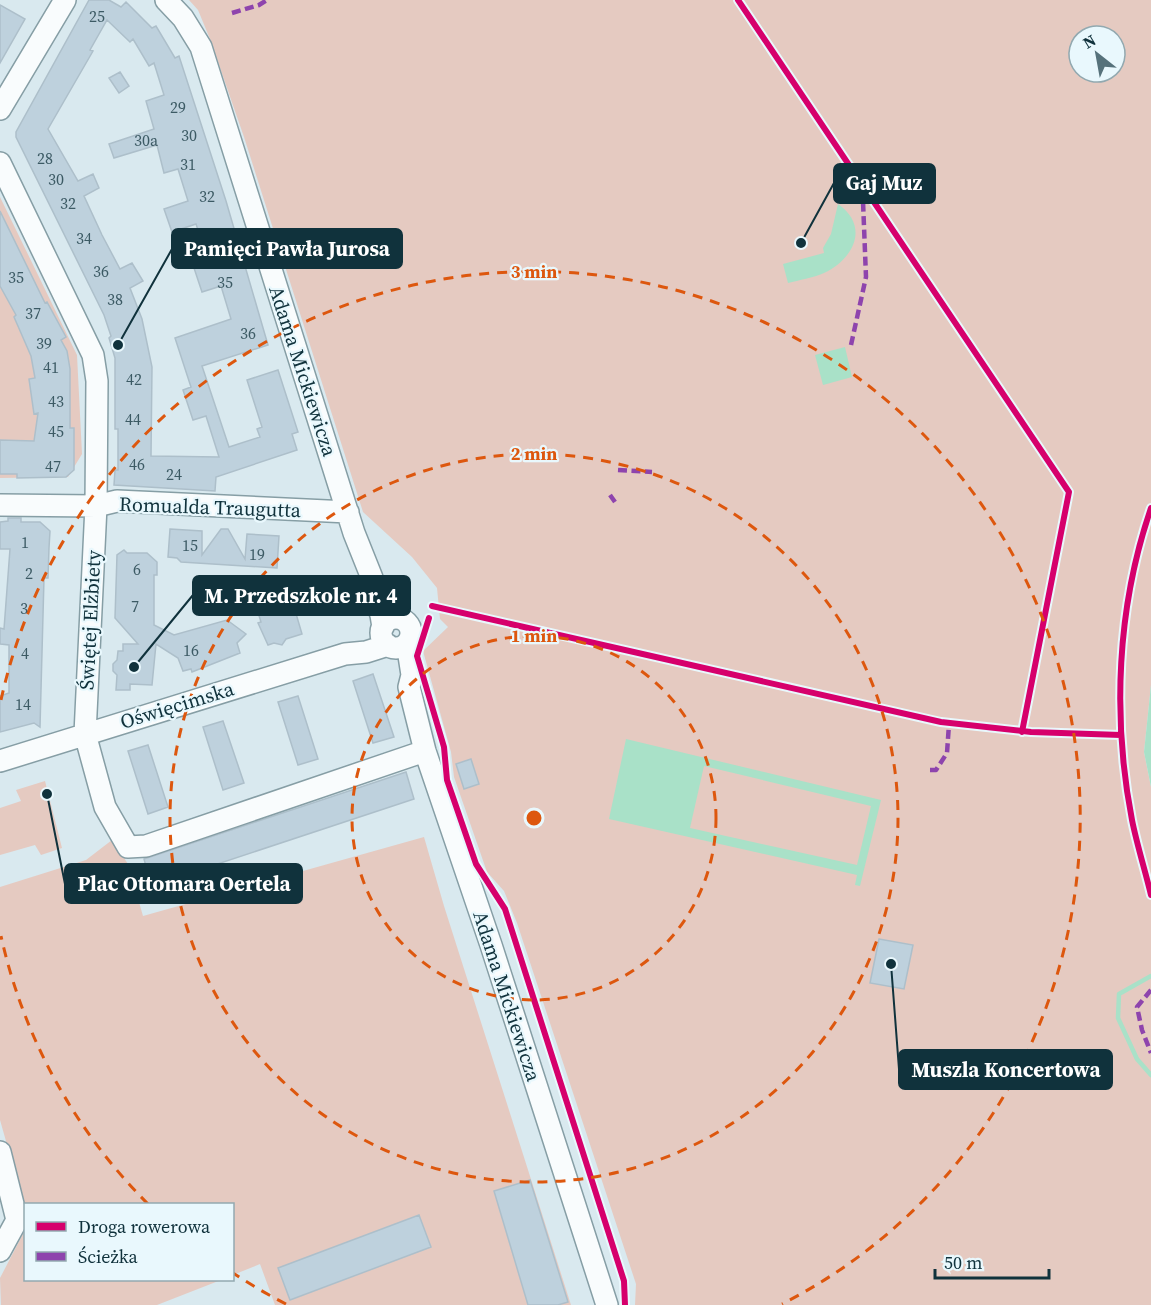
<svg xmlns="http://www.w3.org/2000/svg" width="1151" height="1305" viewBox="0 0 1151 1305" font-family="'Source Serif 4',serif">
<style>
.green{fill:#e5cac1;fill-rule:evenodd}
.water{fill:#a9e1c8;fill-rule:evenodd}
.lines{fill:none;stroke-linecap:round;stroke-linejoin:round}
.stream{stroke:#a9e1c8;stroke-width:4.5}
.building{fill:#bed1dd;stroke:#adbfca;stroke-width:1.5;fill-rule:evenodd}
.minor-casing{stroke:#869ea5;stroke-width:24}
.minor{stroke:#f9fcfd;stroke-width:21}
.quiet{stroke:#8e44ad;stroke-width:4.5;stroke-dasharray:9 4.5;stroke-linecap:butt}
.cycleway-casing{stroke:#e9f8fd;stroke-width:10}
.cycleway{stroke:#d6006c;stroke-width:6}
.ring{fill:none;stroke:#dd570e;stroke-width:3;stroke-dasharray:10 8}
.labels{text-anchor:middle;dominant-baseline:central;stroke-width:4.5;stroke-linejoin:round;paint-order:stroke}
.number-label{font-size:16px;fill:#3c5a64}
.street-label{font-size:20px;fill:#10323c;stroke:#e9f8fd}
.centre{fill:#dd570e;stroke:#e9f8fd;stroke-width:3}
.ring-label{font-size:18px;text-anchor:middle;font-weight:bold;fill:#dd570e;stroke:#e9f8fd;stroke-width:4.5;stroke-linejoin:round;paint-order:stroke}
.leader{fill:none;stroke:#10323c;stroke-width:2}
.callout-dot{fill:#10323c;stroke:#e9f8fd;stroke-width:2}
.callout{fill:#10323c;stroke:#10323c;stroke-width:2}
.callout-label{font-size:21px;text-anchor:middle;font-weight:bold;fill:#fff}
</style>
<rect width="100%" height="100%" fill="#d9e9ef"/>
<path class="green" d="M 189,0 L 1151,0 L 1151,685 L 1144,752 L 1151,787 L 1151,1305 L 635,1305 L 636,1284 L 517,923 L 504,891 L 487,872 L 454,777 L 451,752 L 423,651 L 448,627 L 440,619 L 437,588 L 412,557 L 363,512 L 244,137 L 210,39 L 198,10 ZM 1079,36 L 1115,36 L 1115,72 L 1079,72 Z
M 0,197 L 77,355 L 82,454 L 68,477 L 0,478 Z
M 45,781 L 62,848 L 41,855 L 35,845 L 0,855 L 0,808 L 21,801 L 16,790 Z
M 424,837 L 444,906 L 571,1305 L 275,1305 L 260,1264 L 233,1275 L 232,1204 L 26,1204 L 25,1208 L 0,1120 L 0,887 L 86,860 L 112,840 L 128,864 L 143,916 Z
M 25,1230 L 26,1280 L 221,1280 L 157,1305 L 1,1305 L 0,1278 Z"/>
<path class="water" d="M 838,204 C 870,226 854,259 824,273 C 813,278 799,280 788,283 L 783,264 L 824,253 L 823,248 L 831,234 Z
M 845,347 L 852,377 L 823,385 L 815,355 Z
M 1151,685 L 1151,787 L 1144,752 Z
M 626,739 L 881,800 L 860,886 L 855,885 L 857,875 L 609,819 ZM 704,766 L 871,806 L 857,865 L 690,828 Z"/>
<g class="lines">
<path class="stream" d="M 1151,976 L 1119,994 L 1118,1018 L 1137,1059 L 1151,1075"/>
</g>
<path class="building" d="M 89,0 L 109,0 L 121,7 L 126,2 L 152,28 L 156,26 L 175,58 L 179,56 L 226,201 L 268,345 L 202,366 L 229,447 L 260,437 L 257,429 L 262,427 L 247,380 L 278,370 L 298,432 L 292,434 L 297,450 L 216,477 L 215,491 L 114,485 L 115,470 L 118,470 L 118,429 L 115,429 L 115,358 L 109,338 L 111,336 L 104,315 L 16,137 L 16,132 ZM 107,20 L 130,42 L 133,39 L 149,66 L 154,63 L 164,95 L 146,101 L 154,129 L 109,144 L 114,158 L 157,145 L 164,173 L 178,169 L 188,201 L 164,209 L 172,232 L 196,224 L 209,263 L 194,268 L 202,292 L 221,286 L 231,319 L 175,338 L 191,387 L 183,390 L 193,420 L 206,416 L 219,457 L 151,456 L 152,367 L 142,319 L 130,288 L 143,281 L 132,263 L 120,269 L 102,235 L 84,196 L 99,188 L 93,174 L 78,181 L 48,129 L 93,51 L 90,50 Z
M 0,5 L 25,19 L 0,63 Z
M 120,72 L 129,86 L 119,93 L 109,78 Z
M 0,211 L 45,303 L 47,302 L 66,337 L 61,340 L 67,351 L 70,369 L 70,428 L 74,428 L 74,470 L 66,477 L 17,478 L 17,474 L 0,474 L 0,440 L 34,441 L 38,413 L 34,414 L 29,379 L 35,378 L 31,356 L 14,317 L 16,315 L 0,286 Z
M 8,518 L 21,518 L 21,522 L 40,522 L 50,531 L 49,548 L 48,578 L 44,578 L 40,727 L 34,723 L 0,732 L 0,696 L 9,693 L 9,645 L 0,644 L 0,628 L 4,629 L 10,549 L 0,549 L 0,522 L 8,521 Z
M 170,529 L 202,531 L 202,555 L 221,529 L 228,529 L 245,559 L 247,534 L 279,536 L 277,568 L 181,562 L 177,558 L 168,557 Z
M 124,550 L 127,553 L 147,553 L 157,562 L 157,575 L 154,575 L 154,625 L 174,635 L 227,620 L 246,634 L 237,643 L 240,653 L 192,672 L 191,669 L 183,671 L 178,658 L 156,644 L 152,685 L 130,684 L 130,690 L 116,690 L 117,675 L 113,671 L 113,664 L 117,660 L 118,651 L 123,651 L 123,644 L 138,644 L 115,618 L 117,555 Z
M 292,600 L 302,634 L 286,639 L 282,645 L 274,643 L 268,645 L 258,623 L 261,622 L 256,606 L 268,602 L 270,607 Z
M 373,674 L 394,737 L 373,743 L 353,681 Z
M 298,696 L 318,759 L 298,765 L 278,702 Z
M 223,721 L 244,783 L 223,790 L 203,727 Z
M 148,745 L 168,807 L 148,814 L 128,751 Z
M 471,759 L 479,784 L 464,789 L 456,764 Z
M 406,772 L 414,799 L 160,883 L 156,868 L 147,870 L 144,859 Z
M 879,939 L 913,945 L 904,989 L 870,983 Z
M 530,1180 L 568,1302 L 558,1305 L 528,1305 L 494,1191 Z
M 419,1215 L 431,1247 L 290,1300 L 278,1268 Z"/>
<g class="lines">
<g class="minor-casing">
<path id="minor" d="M 166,0 L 183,18 L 201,47 L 354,533 L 372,578 L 373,593 L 381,615 L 383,627
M 0,109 L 65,0
M 0,163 L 93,355 L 97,381 L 96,506 L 85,734 L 105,807 L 128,847 L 146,846 L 425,751
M 0,505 L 96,506 L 117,501 L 348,512
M381 633a15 15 0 1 1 30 0a15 15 0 1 1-30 0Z
M 407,643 L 412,675 L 409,687 L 425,751 L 491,945 L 607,1305
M 0,761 L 345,654 L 366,652 L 388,645
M 0,1152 L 17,1220 L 0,1251"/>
</g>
<use href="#minor" class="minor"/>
<path class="quiet" d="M 232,13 L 259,5 L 267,0
M 851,345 L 866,277 L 863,201 L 866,191 L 882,179
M 618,470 L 652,472
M 610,495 L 615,502
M 930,770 L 936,770 L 947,753 L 949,724
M 1151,990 L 1137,1007 L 1142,1030 L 1151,1053"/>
<g class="cycleway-casing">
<path id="cycleway" d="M 738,0 L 1069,492 L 1022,732
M 1151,508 C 1117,607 1112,717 1132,820 C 1137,845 1145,870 1151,895
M 432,606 L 941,722 L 1031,732 L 1121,735
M 429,618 L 417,656 L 444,747 L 447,780 L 476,864 L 505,909 L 624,1281 L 625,1305"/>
</g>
<use href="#cycleway" class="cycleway"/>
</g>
<g class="ring">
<circle cx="534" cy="818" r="182"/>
<circle cx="534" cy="818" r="364"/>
<path d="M286 1304A546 546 0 0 1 233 1273M148 1204A546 546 0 0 1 1 936M1 700A546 546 0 1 1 782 1304"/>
</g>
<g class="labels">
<g class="number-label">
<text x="97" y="16">25</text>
<text x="178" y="107">29</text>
<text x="189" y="135">30</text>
<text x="146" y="140">30a</text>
<text x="45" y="158">28</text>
<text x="188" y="164">31</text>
<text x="56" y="179">30</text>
<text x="207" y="196">32</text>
<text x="68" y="203">32</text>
<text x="84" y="238">34</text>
<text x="101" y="271">36</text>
<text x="16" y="277">35</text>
<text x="225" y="282">35</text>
<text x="115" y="299">38</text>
<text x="33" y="313">37</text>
<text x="248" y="333">36</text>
<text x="44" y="343">39</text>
<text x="51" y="367">41</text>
<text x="134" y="379">42</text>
<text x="56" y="401">43</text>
<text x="133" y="419">44</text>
<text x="56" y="431">45</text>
<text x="137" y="464">46</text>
<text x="53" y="466">47</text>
<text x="174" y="474">24</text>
<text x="25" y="542">1</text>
<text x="190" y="545">15</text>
<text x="257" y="554">19</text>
<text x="137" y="569">6</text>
<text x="29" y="573">2</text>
<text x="135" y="606">7</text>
<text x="24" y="608">3</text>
<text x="191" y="650">16</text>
<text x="25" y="653">4</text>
<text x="23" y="704">14</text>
</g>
<g class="street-label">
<text transform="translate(303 371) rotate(72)">Adama Mickiewicza</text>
<text transform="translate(210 507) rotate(2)">Romualda Traugutta</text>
<text transform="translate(90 620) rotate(-87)">Świętej Elżbiety</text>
<text transform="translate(177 705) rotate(-17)">Oświęcimska</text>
<text transform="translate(507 996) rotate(72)">Adama Mickiewicza</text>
</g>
</g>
<circle cx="534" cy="818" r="9" class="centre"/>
<g class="ring-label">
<text x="534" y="278">3 min</text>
<text x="534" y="460">2 min</text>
<text x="534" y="642">1 min</text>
</g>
<path class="leader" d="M801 243L834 183M118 345L172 249M134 667L193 595M47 794L65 884M891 964L899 1069"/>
<g class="callout-dot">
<circle cx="801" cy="243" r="6"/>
<circle cx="118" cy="345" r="6"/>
<circle cx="134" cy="667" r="6"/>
<circle cx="47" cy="794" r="6"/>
<circle cx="891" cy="964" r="6"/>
</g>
<g class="callout">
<rect x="834" y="164" width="101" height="39" rx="6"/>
<rect x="172" y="229" width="230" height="39" rx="6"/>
<rect x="193" y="576" width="217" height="39" rx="6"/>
<rect x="65" y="864" width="237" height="39" rx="6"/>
<rect x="899" y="1050" width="213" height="39" rx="6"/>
</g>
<g class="callout-label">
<text x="884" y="190">Gaj Muz</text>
<text x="287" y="256">Pamięci Pawła Jurosa</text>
<text x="301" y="603">M. Przedszkole nr. 4</text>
<text x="184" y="891">Plac Ottomara Oertela</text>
<text x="1006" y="1077">Muszla Koncertowa</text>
</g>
<rect x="24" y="1203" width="210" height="78" fill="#e9f8fd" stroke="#92a9b0" stroke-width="1.5"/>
<rect x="36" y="1222" width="30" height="9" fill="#d6006c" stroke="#92a9b0" stroke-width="1.5"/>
<text x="78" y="1233" font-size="18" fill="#10323c">Droga rowerowa</text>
<rect x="36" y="1252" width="30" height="9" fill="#8e44ad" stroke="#92a9b0" stroke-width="1.5"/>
<text x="78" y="1263" font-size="18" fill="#10323c">Ścieżka</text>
<g transform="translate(1097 54) rotate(329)"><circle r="28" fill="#e9f8fd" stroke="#92a9b0" stroke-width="1.5"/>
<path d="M0-4.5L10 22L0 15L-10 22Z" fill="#56727b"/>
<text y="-9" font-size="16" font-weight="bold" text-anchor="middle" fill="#10323c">N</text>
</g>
<path d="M935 1269v9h114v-9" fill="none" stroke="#10323c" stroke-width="3"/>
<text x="944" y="1269" font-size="18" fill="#10323c" stroke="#e9f8fd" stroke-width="4.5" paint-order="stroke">50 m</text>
</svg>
